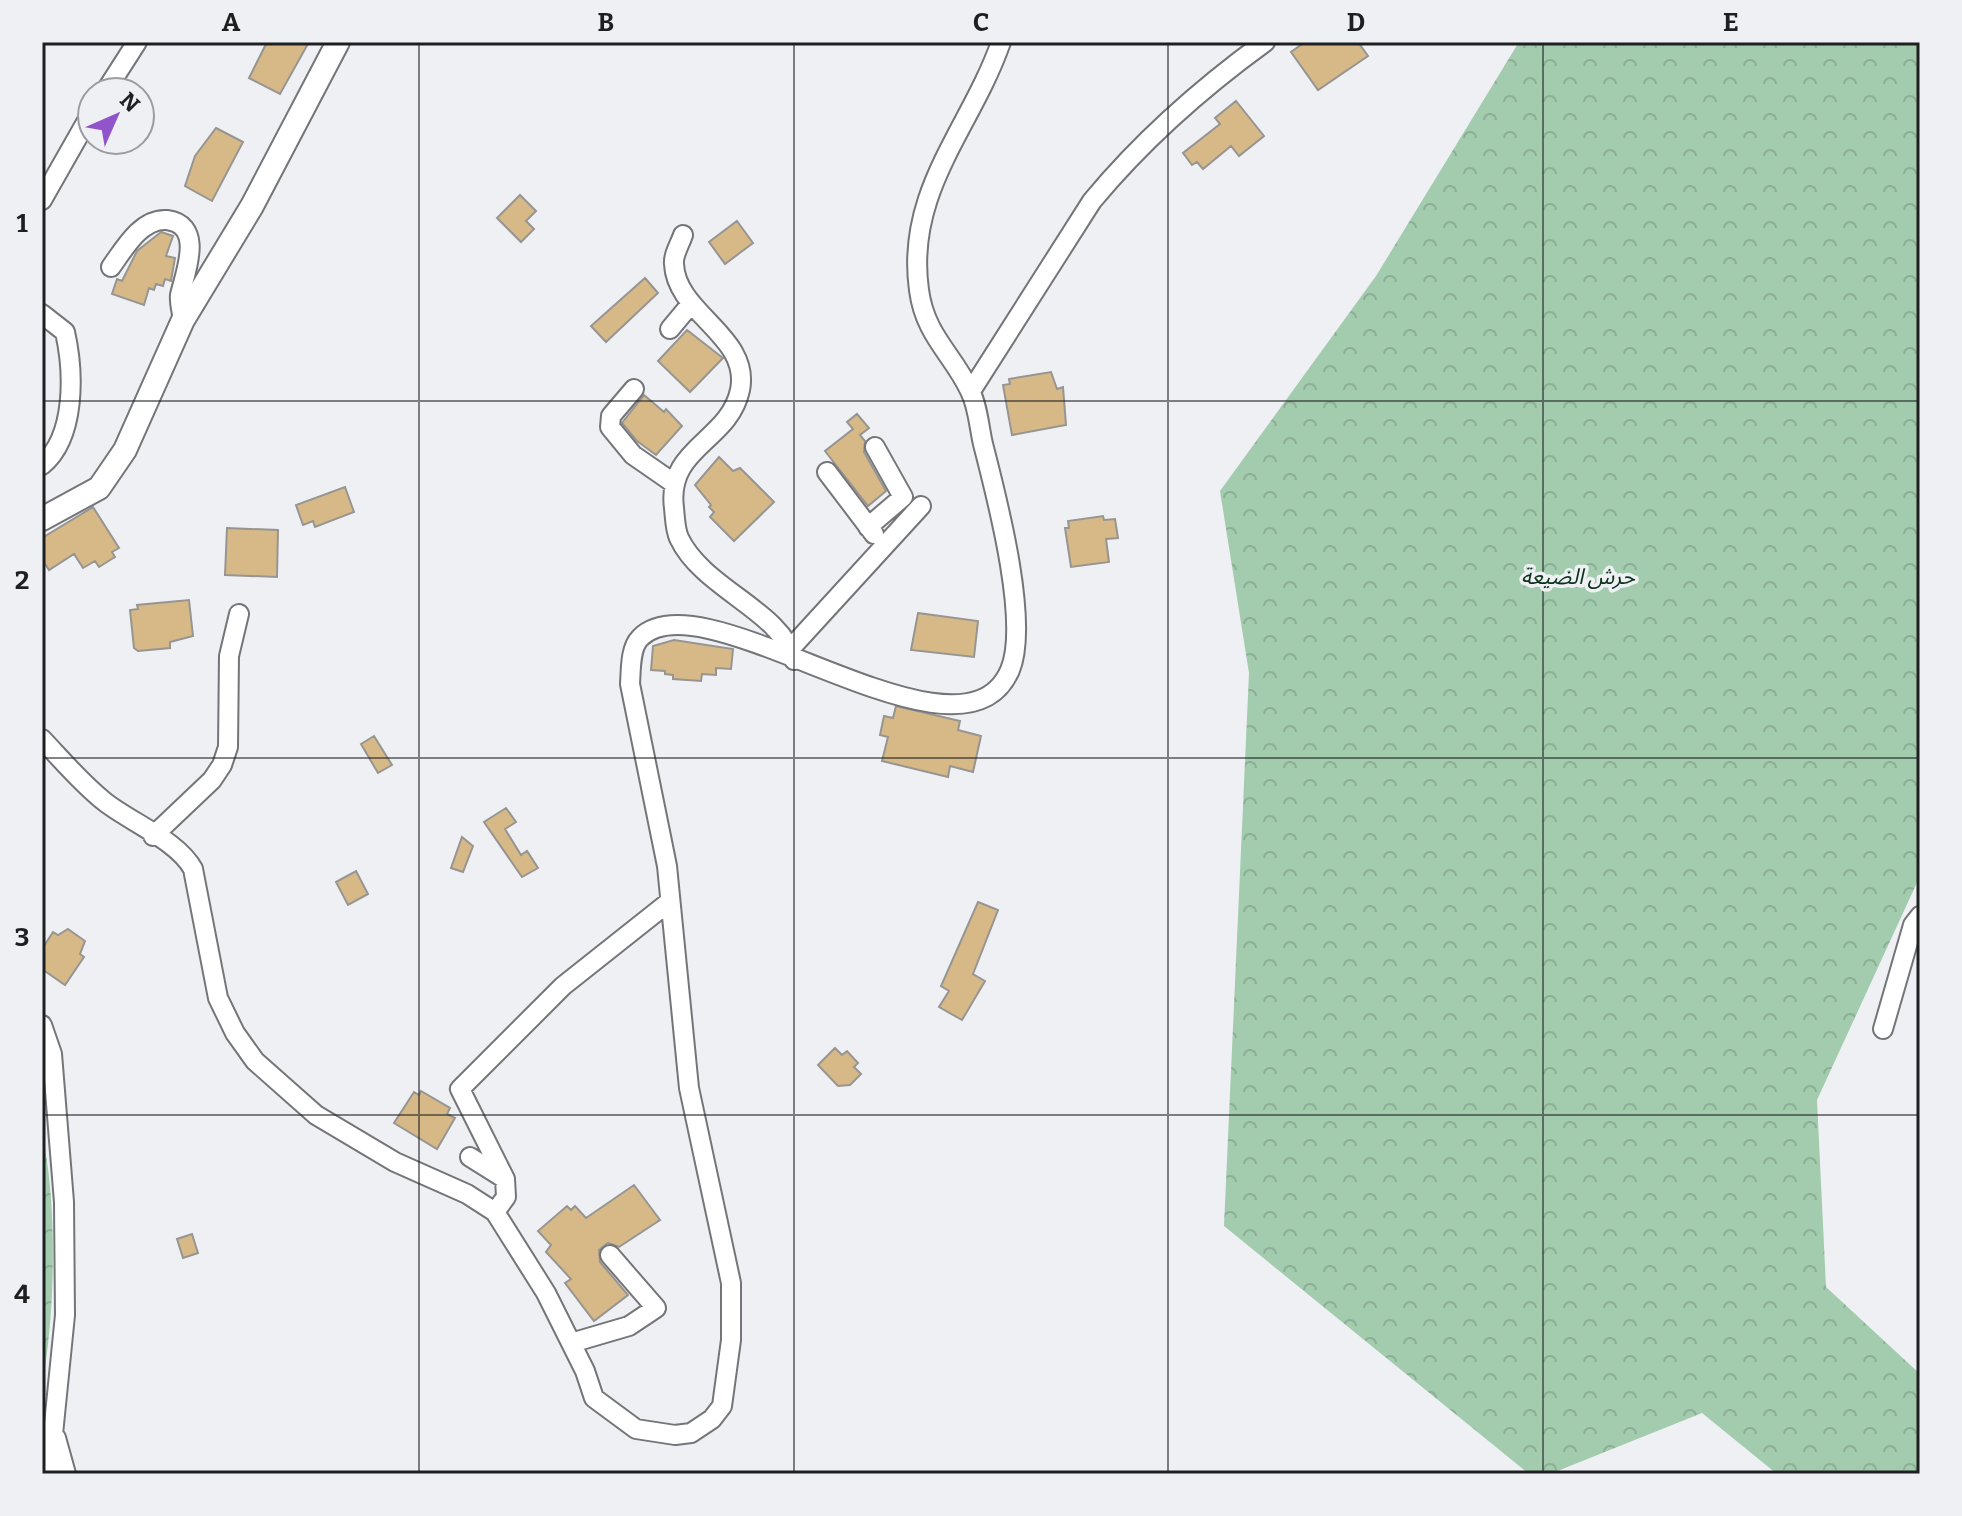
<svg xmlns="http://www.w3.org/2000/svg" width="1962" height="1516" viewBox="0 0 1962 1516" font-family="Bitter,'Noto Sans Arabic',serif">
<style>
.forest{fill:url(#forest-crowns)}
.building{fill:#d7b988;stroke:#979592;stroke-width:2}
.lines{fill:none;stroke-linecap:round;stroke-linejoin:round}
.minor-casing{stroke:#737578;stroke-width:22}
.tertiary-casing{stroke:#737578;stroke-width:26}
.minor{stroke:#fff;stroke-width:18}
.tertiary{stroke:#fff;stroke-width:22}
.grid{fill:none;stroke:#1e1f20;stroke-width:2;stroke-opacity:0.55}
.labels{text-anchor:middle;dominant-baseline:central;stroke-width:7;stroke-linejoin:round;paint-order:stroke}
.park-label{font-size:22px;font-style:italic;fill:#0a321a;stroke:#eef0f4}
.neatline{fill:none;stroke:#1e1f20;stroke-width:3}
.grid-label{font-size:26px;text-anchor:middle;font-weight:bold;fill:#1e1f20}
</style>
<defs>
<pattern id="forest-crowns" width="20" height="18" patternUnits="userSpaceOnUse" patternTransform="scale(2)"><rect width="20" height="18" fill="#a3cbae"/><path d="M2 6a3 3 0 1 1 6 0M12 15a3 3 0 1 1 6 0" fill="none" stroke="#8cae95"/></pattern>
</defs>
<rect width="100%" height="100%" fill="#eef0f4"/>
<path class="forest" d="M 1519,42 L 1920,42 L 1920,876 L 1817,1100 L 1826,1287 L 1920,1374 L 1920,1474 L 1777,1474 L 1702,1413 L 1550,1474 L 1529,1474 L 1224,1226 L 1249,673 L 1220,491 L 1376,276 Z
M 42,1134 C 58,1204 55,1316 42,1386 Z"/>
<path class="building" d="M 267,42 L 309,42 L 280,94 L 249,78 Z
M 1305,42 L 1358,42 L 1368,56 L 1318,90 L 1291,52 Z
M 1236,101 L 1264,136 L 1239,156 L 1231,146 L 1203,169 L 1197,162 L 1192,165 L 1183,153 L 1220,124 L 1215,118 Z
M 216,128 L 243,142 L 212,201 L 185,186 L 195,156 Z
M 520,195 L 536,211 L 526,221 L 534,229 L 521,242 L 497,218 Z
M 737,221 L 753,243 L 725,264 L 709,242 Z
M 161,232 L 173,236 L 166,256 L 175,258 L 171,281 L 165,279 L 163,286 L 156,284 L 154,290 L 149,288 L 144,305 L 112,294 L 117,279 L 122,281 L 137,251 Z
M 645,278 L 658,293 L 606,342 L 591,326 Z
M 687,330 L 723,358 L 690,392 L 658,361 Z
M 1051,372 L 1057,389 L 1063,387 L 1066,425 L 1012,435 L 1003,385 L 1010,384 L 1009,379 Z
M 644,395 L 664,412 L 666,409 L 682,426 L 656,455 L 637,441 L 622,423 Z
M 857,414 L 869,428 L 860,435 L 865,441 L 864,452 L 886,491 L 868,506 L 825,451 L 853,429 L 847,422 Z
M 719,457 L 733,471 L 740,468 L 774,502 L 734,541 L 710,517 L 714,512 L 709,507 L 711,505 L 695,485 Z
M 345,487 L 354,512 L 315,527 L 313,521 L 303,525 L 296,505 Z
M 93,507 L 119,548 L 112,552 L 115,557 L 99,567 L 95,561 L 83,568 L 74,554 L 49,570 L 42,559 L 42,538 Z
M 1103,516 L 1104,520 L 1115,519 L 1118,538 L 1106,539 L 1109,562 L 1071,567 L 1065,528 L 1069,528 L 1068,521 Z
M 227,528 L 278,530 L 277,577 L 225,575 Z
M 189,600 L 193,636 L 170,642 L 170,648 L 138,651 L 134,648 L 130,610 L 138,609 L 137,605 Z
M 918,613 L 978,621 L 974,657 L 911,650 Z
M 674,640 L 733,649 L 731,669 L 716,668 L 716,675 L 702,674 L 701,681 L 673,679 L 673,675 L 665,674 L 665,671 L 651,670 L 653,646 Z
M 896,706 L 960,721 L 958,730 L 981,736 L 973,772 L 950,766 L 948,777 L 882,761 L 888,737 L 880,735 L 884,716 L 893,718 Z
M 374,736 L 392,765 L 378,773 L 361,744 Z
M 506,808 L 516,822 L 505,829 L 521,855 L 527,851 L 538,868 L 522,877 L 484,822 Z
M 462,837 L 473,846 L 463,872 L 451,868 Z
M 356,871 L 368,894 L 348,905 L 336,882 Z
M 978,902 L 998,910 L 973,974 L 985,981 L 962,1020 L 939,1007 L 949,991 L 941,986 Z
M 68,929 L 85,941 L 80,954 L 84,957 L 65,985 L 42,969 L 42,949 L 53,932 L 58,935 Z
M 835,1048 L 842,1055 L 847,1051 L 858,1063 L 854,1067 L 861,1074 L 850,1085 L 838,1086 L 818,1065 Z
M 421,1091 L 450,1108 L 447,1114 L 455,1118 L 437,1149 L 394,1123 L 414,1092 L 419,1095 Z
M 634,1185 L 660,1220 L 619,1247 L 608,1243 L 599,1250 L 600,1262 L 628,1295 L 594,1321 L 565,1283 L 571,1279 L 546,1252 L 551,1245 L 538,1231 L 567,1206 L 571,1210 L 575,1206 L 586,1218 Z
M 192,1234 L 198,1253 L 183,1258 L 177,1239 Z"/>
<g class="lines">
<g class="minor-casing">
<path id="minor" d="M 105,92 L 137,42
M 42,200 L 92,112
M 683,235 C 680,244 673,255 674,264 C 676,314 751,336 740,390 C 729,442 666,447 674,508 C 675,517 675,529 679,538 C 703,589 782,611 794,660
M 111,267 C 124,249 141,218 167,220 C 205,225 185,273 180,295 C 179,303 182,312 183,320
M 42,314 L 65,332 C 74,372 76,437 42,465
M 670,329 L 690,305
M 634,389 L 611,416 L 610,427 L 633,455 L 672,482
M 971,391 L 1092,201 C 1141,142 1203,87 1265,42
M 827,472 L 874,534
M 868,527 L 903,497 L 875,447
M 791,648 L 921,506
M 42,739 C 63,761 81,783 105,802 C 132,823 178,841 193,869 L 218,998 L 235,1033 L 255,1061 L 316,1115 L 395,1162 L 467,1194 L 495,1212 L 546,1293 L 585,1371 L 594,1398 L 636,1429 L 675,1435 L 691,1433 L 712,1419 L 722,1406 L 731,1340 L 731,1283 L 689,1088 L 667,866 L 630,684 C 631,670 630,648 640,638 C 704,572 961,784 1010,670 C 1030,622 996,495 983,444 C 979,427 978,406 970,391 C 953,354 925,336 919,290 C 905,191 971,128 1001,42
M 153,836 L 212,780 L 222,765 L 228,747 L 229,656 L 239,614
M 42,1025 L 52,1054 L 64,1202 L 65,1315 L 49,1474
M 1883,1029 L 1913,925 L 1920,916
M 470,1157 L 505,1179
M 495,1212 L 506,1197 L 505,1179 L 460,1089 L 563,986 L 669,902
M 571,1343 L 629,1326 L 656,1308 L 610,1255
M 56,1438 L 66,1474"/>
</g>
<g class="tertiary-casing">
<path id="tertiary" d="M 42,519 L 99,488 L 125,450 L 183,320 L 252,206 L 338,42"/>
</g>
<use href="#minor" class="minor"/>
<use href="#tertiary" class="tertiary"/>
</g>
<path class="grid" d="M 419,42 L 419,1474M 794,42 L 794,1474M 1168,42 L 1168,1474M 1543,42 L 1543,1474M 42,401 L 1920,401M 42,758 L 1920,758M 42,1115 L 1920,1115"/>
<g class="labels">
<g class="park-label">
<text x="1578" y="576">حرش الضيعة</text>
</g>
</g>
<rect width="1962" height="1516" fill="none" stroke="#eef0f4" stroke-width="88"/>
<g transform="translate(116 116) rotate(45)"><circle r="38" fill="#eef0f4" stroke="#9b9c9f" stroke-width="2"/>
<path d="M0-6L14 30L0 20L-14 30Z" fill="#9254cb"/>
<text y="-12" font-size="22" font-weight="bold" text-anchor="middle" fill="#1e1f20">N</text>
</g>
<rect x="44" y="44" width="1874" height="1428" class="neatline"/>
<g class="grid-label">
<text x="231" y="31">A</text>
<text x="606" y="31">B</text>
<text x="981" y="31">C</text>
<text x="1356" y="31">D</text>
<text x="1731" y="31">E</text>
<text x="22" y="232">1</text>
<text x="22" y="589">2</text>
<text x="22" y="946">3</text>
<text x="22" y="1303">4</text>
</g>
</svg>
